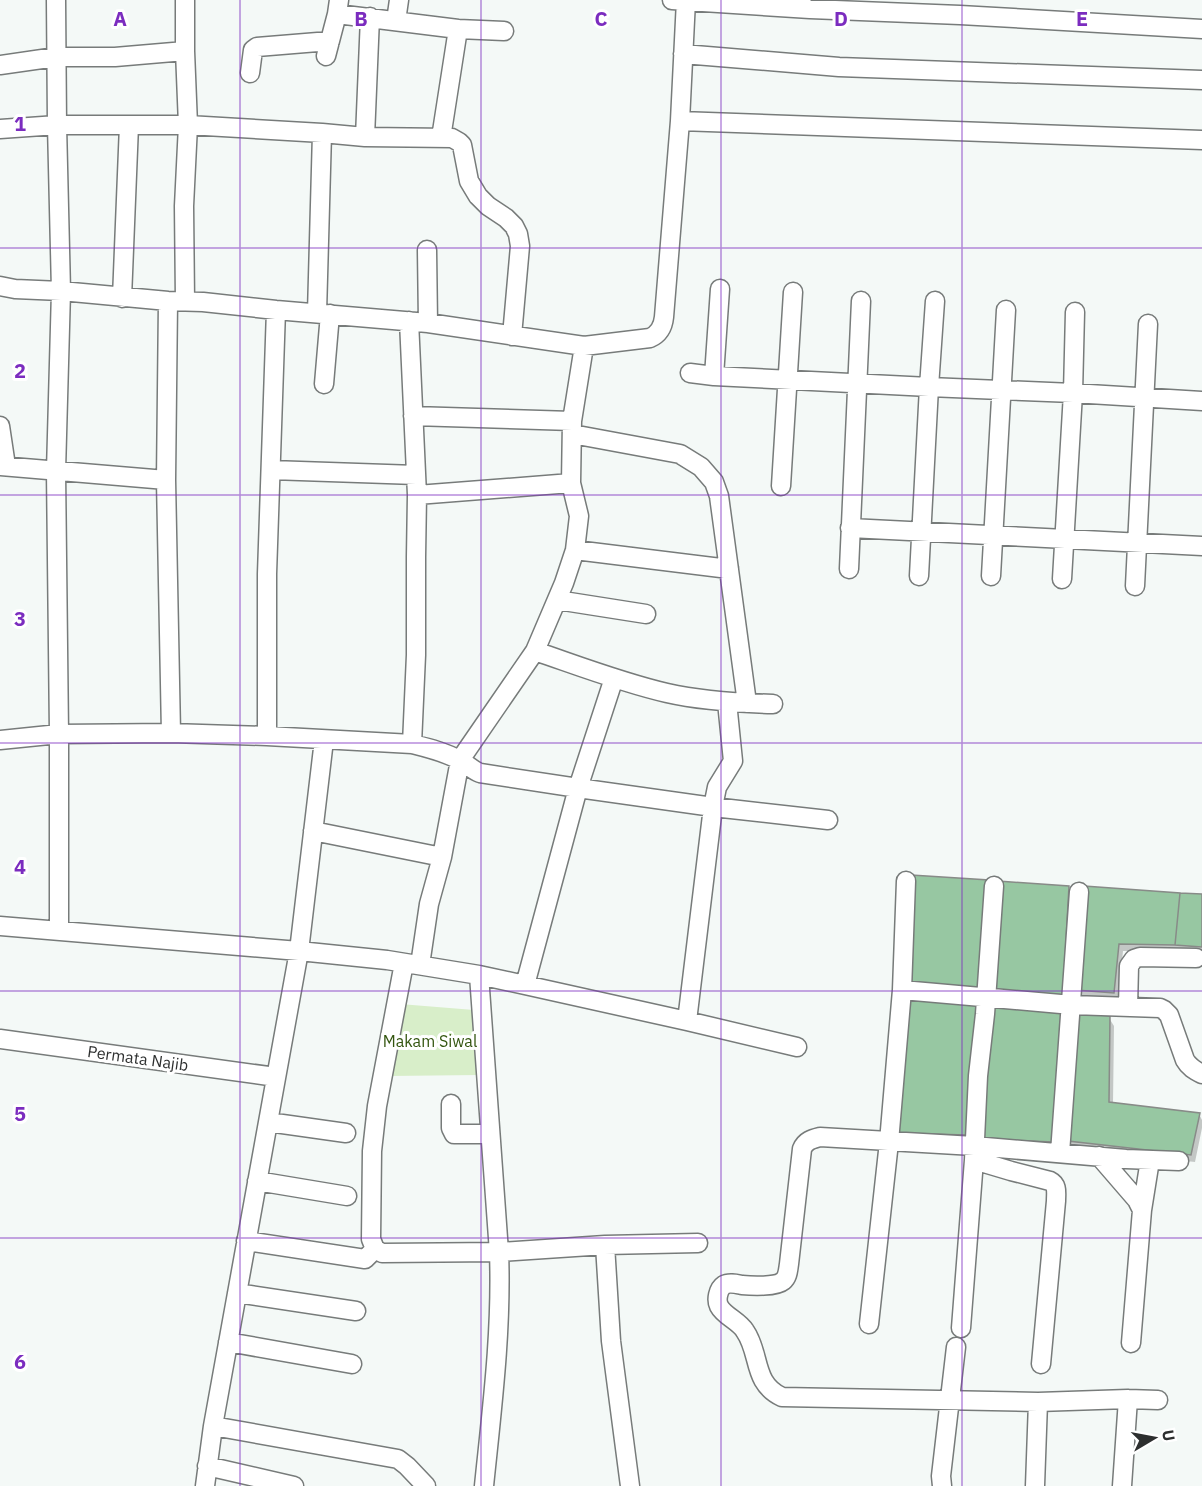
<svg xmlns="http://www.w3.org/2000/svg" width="1202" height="1486" viewBox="0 0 1202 1486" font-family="'IBM Plex Sans',sans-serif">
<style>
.green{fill:#d8eec9}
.shadow{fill:#0003}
.building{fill:#97c7a2;stroke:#888b88;stroke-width:1.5}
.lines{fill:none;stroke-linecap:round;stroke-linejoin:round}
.minor-casing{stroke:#777b7a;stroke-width:21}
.minor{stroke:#fff;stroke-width:18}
.grid{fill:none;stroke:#7b2cbf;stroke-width:1.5;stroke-opacity:0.55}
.labels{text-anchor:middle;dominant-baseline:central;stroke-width:6;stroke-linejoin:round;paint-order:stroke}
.park-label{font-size:16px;fill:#33550f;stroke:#fff}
.street-label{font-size:16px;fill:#2d2f2f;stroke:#fff}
.grid-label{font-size:20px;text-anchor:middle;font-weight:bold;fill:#7b2cbf;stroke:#fff;stroke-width:6;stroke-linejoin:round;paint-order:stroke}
</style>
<rect width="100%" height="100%" fill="#f4f9f7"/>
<path class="green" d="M 400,1004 L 474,1010 L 479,1075 L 389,1076 Z"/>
<path class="shadow" d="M 1068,888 L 1072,896 L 1066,1003 L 992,990 Z
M 1085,888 L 1202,895 L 1202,954 L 1180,952 L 1123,951 L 1118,1000 L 1082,997 L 1077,990 Z
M 976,1006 L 971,1143 L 902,1141 Z
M 992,1006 L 1058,1150 L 985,1146 Z
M 1109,1018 L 1114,1026 L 1113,1104 L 1199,1114 L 1202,1120 L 1202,1128 L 1195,1162 L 1074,1149 L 1069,1141 Z"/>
<path class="building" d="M 911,875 L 989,880 L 980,988 L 906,985 Z
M 998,881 L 1069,886 L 1063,995 L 991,991 Z
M 1084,886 L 1180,893 L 1175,945 L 1119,944 L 1114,993 L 1076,990 Z
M 1180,893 L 1202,894 L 1202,947 L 1175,945 Z
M 905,996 L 977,1004 L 967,1135 L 895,1133 Z
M 991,1004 L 1064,1011 L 1054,1142 L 979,1139 Z
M 1078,1013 L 1110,1016 L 1109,1102 L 1200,1113 L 1191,1155 L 1068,1141 Z"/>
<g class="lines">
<g class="minor-casing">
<path id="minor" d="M 56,0 L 57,125 L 61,291 L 56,471 L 59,734 L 59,931
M 185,0 L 185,51 L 188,125 L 184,206 L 185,301
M 672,0 L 810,9 L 960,15 L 1202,29
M 337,14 L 458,29 L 504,31
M 396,21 L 399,0
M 683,54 L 839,67 L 1202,80
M 326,56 L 337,14 L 339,0
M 0,65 L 56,57 L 115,57 L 185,51
M 250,73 L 253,50 L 257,47 L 330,41
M 680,121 L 1202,140
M 0,129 L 57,125 L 188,125 L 322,133 L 365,137 L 452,138 L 459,142 L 462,145 L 469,181 L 478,196 L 488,206 L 506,218 L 514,226 L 518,234 L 520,246 L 512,336
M 365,137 L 370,17
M 441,138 L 458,29
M 427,250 L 428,323
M 0,286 L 15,289 L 61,291 L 168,301 L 203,302 L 276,310 L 428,323 L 584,346 L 650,338 C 659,334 663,327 664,317 L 680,121 L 686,0
M 122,298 L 129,125
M 317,313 L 322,133
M 409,321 L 417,495 L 416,557 L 416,655 L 412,744 C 428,748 445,752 459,760 C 466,763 472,770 480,773 L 578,788 L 525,985 L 479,975
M 690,373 L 714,376 L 929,387 L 1073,393 L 1202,401
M 714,376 L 720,289
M 324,384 L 330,314
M 413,416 L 572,421
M 0,426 L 6,466
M 572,434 L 680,454 L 701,467 L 714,482 L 719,496 L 747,703
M 0,466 L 166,480
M 271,470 L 416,475
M 781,486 L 793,292
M 417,495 L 571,483
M 850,528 L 1202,546
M 575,550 L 729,569
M 849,569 L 861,301
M 919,576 L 929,387 L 935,301
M 991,576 L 1006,310
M 1062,579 L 1073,393 L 1075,312
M 1135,586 L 1148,324
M 557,600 L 646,614
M 535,651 C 579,666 623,683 667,693 C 702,701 738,703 773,704
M 614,678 L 578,788 L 713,807 L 828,820
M 171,733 L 267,736 L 412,744
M 267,736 L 267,574 L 276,310
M 0,740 L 59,734 L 171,733 L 166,480 L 168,301
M 313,831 L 442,857
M 0,926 L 299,951 L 387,960 L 479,975 L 499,1252 C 502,1330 492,1408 484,1486
M 404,963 L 377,1106 L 372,1151 L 371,1239 L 375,1249 L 382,1253 L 499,1252 L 605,1245 L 698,1243
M 420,965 L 429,904 L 442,857 L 460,760 L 535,651 L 564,583 L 575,550 L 579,516 L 571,483 L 572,421 L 584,346
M 525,985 L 687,1021 L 797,1047
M 902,990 L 1072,1005 L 1160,1008 L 1164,1010 L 1169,1015 L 1185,1060 C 1189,1067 1194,1070 1202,1074
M 1128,1007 L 1129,966 L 1134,959 L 1140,957 L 1196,958
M 687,1021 L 713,807 L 717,787 L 733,761 L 727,702
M 0,1039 L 276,1077
M 451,1104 L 451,1128 L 454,1134 L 490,1134
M 268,1122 L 346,1133
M 1060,1153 L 1079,892
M 1099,1156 L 1137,1200 L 1142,1210 L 1131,1343
M 974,1160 L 1011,1171 L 1050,1181 C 1058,1185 1056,1193 1056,1201 L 1041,1364
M 257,1181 L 347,1196
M 1142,1210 L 1150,1160
M 246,1241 L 365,1259 L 375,1249
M 605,1245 L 611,1341 L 630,1486
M 237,1293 L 356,1311
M 869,1324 L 889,1142 L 902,990 L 906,881
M 961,1328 L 974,1160 L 978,1076 L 985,1014 L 994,886
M 228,1342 L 352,1364
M 1158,1400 L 1128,1399 L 1038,1402 L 782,1397 C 752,1383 761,1354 745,1331 C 739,1321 724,1316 719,1306 C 716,1300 718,1289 724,1285 C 729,1282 737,1284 742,1285 C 752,1286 776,1287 783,1281 C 788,1277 788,1270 789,1264 L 802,1149 C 805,1141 812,1139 820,1137 L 974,1146 L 1126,1159 L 1179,1161
M 213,1426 L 398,1459 L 407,1466 L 426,1486
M 207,1466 L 294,1486
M 205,1486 L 213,1426 L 299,951 L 324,740
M 942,1486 L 941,1476 L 956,1347
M 1035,1486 L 1038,1402
M 1122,1486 L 1128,1399"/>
</g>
<use href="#minor" class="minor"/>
</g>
<path class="grid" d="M 240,0 L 240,1486M 481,0 L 481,1486M 721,0 L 721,1486M 962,0 L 962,1486M 0,248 L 1202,248M 0,495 L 1202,495M 0,743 L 1202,743M 0,991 L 1202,991M 0,1238 L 1202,1238"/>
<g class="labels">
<g class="park-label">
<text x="430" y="1041">Makam Siwal</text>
</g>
<g class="street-label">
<text transform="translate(138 1058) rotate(8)">Permata Najib</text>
</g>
</g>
<g class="grid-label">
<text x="120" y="26">A</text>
<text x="361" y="26">B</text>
<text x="601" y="26">C</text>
<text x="841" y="26">D</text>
<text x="1082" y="26">E</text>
<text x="20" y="131">1</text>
<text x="20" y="378">2</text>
<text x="20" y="626">3</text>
<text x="20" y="874">4</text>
<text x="20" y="1121">5</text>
<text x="20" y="1369">6</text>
</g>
<g transform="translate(1154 1438) rotate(80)" stroke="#ffffff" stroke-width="4.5" paint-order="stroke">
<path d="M0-4.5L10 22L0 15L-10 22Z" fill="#2d2f2f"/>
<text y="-9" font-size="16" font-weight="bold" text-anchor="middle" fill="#2d2f2f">U</text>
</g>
</svg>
